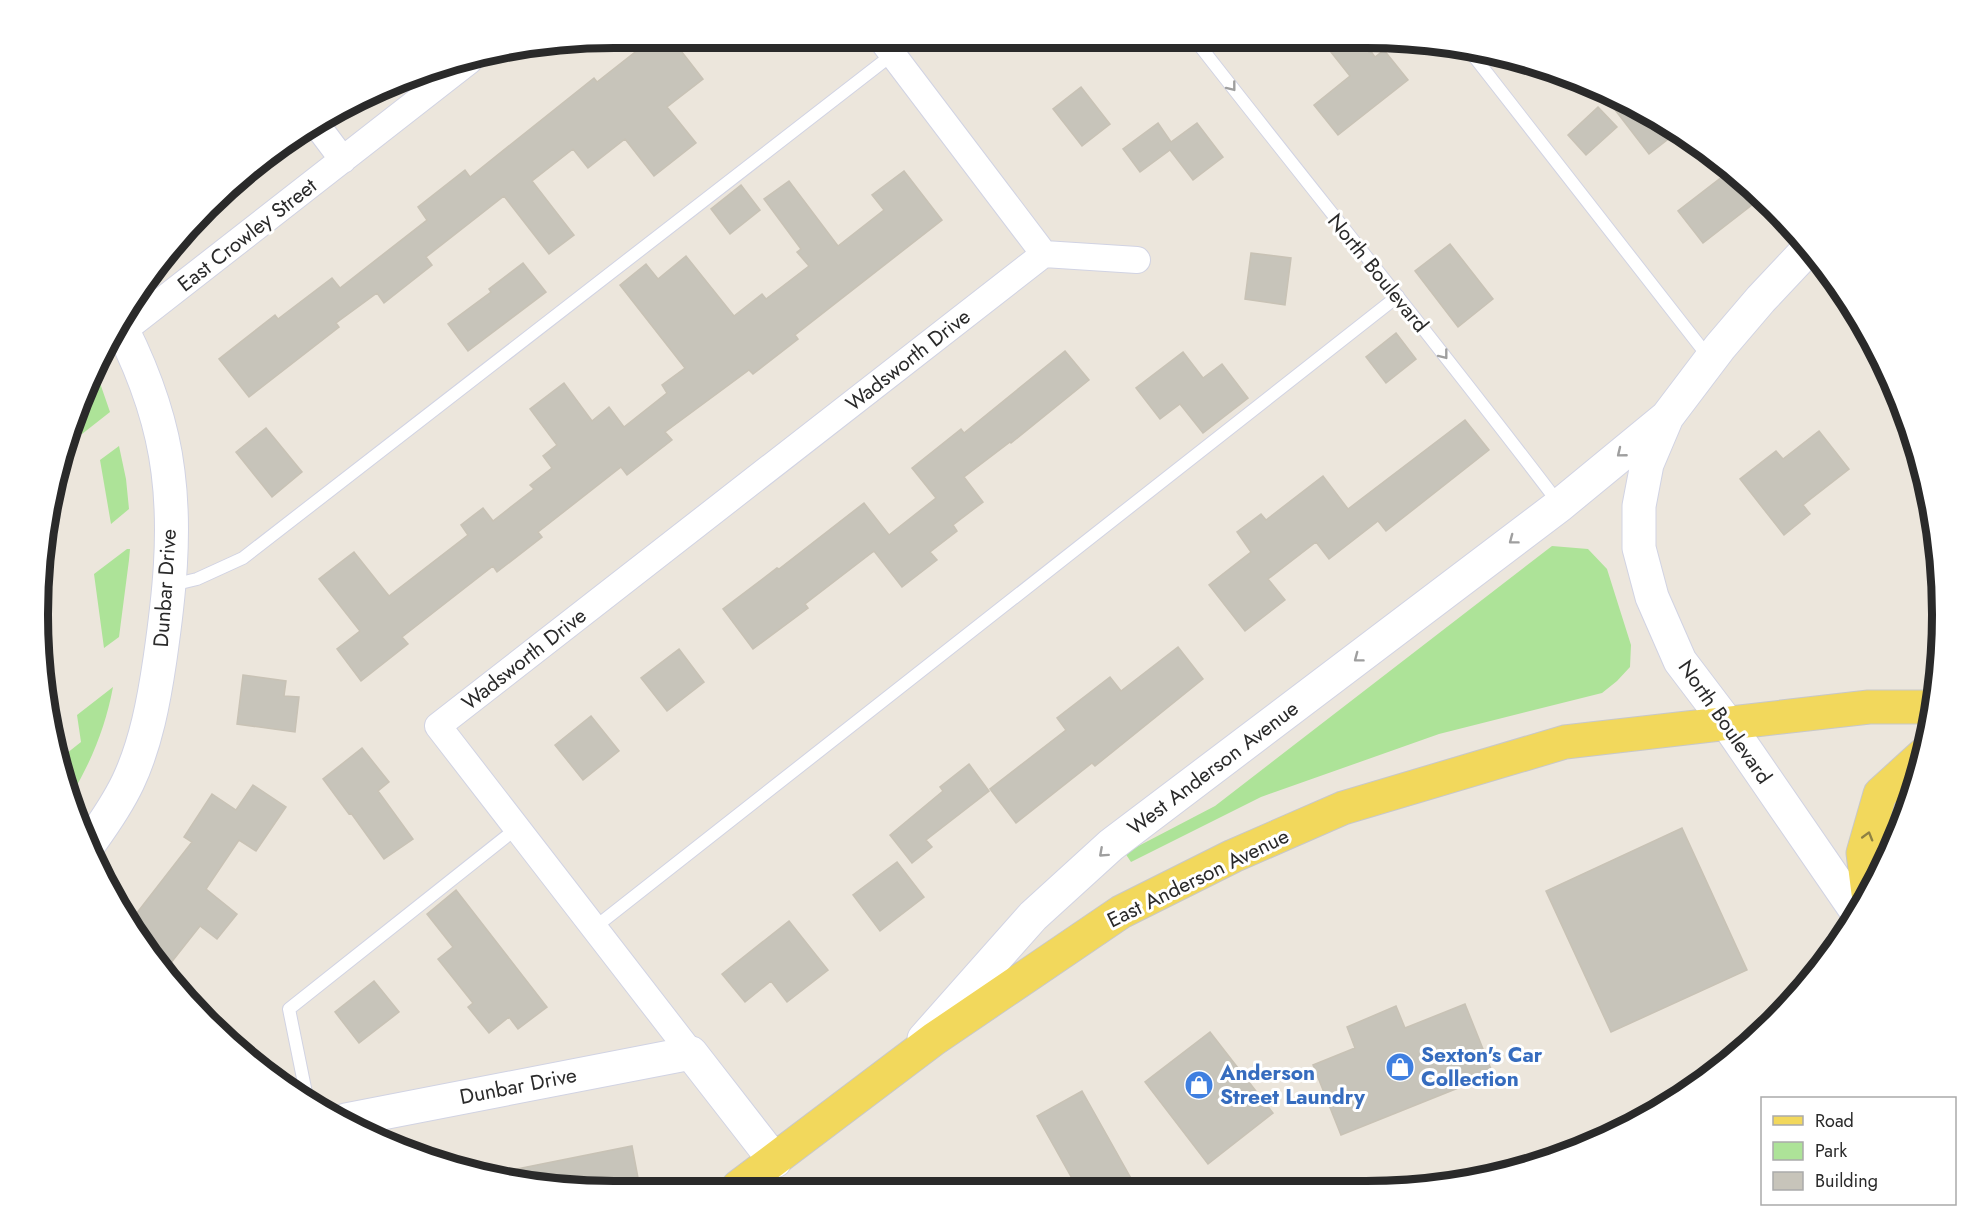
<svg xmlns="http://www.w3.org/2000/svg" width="1980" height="1229" viewBox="0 0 1980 1229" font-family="Jost,sans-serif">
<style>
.green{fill:#ade398}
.building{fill:#c7c4ba;stroke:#c8c2b5;stroke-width:1.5}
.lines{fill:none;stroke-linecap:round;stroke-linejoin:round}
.lane-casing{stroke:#d1d3e3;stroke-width:14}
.street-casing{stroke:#d1d3e3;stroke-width:28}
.secondary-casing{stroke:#d1d3e3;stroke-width:35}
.primary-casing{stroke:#c8c8c8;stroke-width:35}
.lane{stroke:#fff;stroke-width:12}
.street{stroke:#fff;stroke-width:26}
.secondary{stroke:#fff;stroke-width:33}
.primary{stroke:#f2d85c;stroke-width:33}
.oneway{stroke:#9f9f9f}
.oneway2{stroke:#8e8143}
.labels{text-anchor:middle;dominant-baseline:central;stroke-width:6;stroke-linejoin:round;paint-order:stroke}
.street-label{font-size:21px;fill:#2a2a2a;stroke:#fff}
.shop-label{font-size:21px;font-weight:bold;fill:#366cbe;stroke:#fff;text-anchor:start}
.rim{fill:none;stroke:#2a2a2a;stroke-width:8}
</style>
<rect width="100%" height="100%" fill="#ece6dc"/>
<path class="green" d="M 100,383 L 110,412 L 82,434 L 68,432 L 87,393 Z
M 119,446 L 126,479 L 129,509 L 111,524 L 100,460 Z
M 1552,546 L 1588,549 L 1607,569 L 1631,645 L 1630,667 L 1617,681 L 1602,693 L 1439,734 L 1261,797 L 1131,862 L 1125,853 L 1215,806 Z
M 127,549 L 130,549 L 129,560 L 119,637 L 104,648 L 94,574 Z
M 113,687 C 106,725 92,761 71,795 L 57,761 L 81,742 L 77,715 Z"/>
<path class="building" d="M 653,38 L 671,38 L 703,79 L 667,107 L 696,143 L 654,176 L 625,139 L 588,168 L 573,149 L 532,181 L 574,235 L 549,254 L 504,196 L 426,257 L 432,265 L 384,303 L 377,293 L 336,323 L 339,327 L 249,397 L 219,359 L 275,315 L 278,319 L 332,278 L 340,288 L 427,220 L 418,207 L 465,170 L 470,177 L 594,78 L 597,82 Z
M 1323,42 L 1364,42 L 1375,57 L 1384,50 L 1408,80 L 1338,135 L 1314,105 L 1350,76 Z
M 1081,87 L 1110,124 L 1082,146 L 1053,109 Z
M 1599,89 L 1600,89 L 1676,133 L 1649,154 Z
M 1598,107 L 1617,127 L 1586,155 L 1568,135 Z
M 1158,123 L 1171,142 L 1197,123 L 1223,157 L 1193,180 L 1170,150 L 1140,172 L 1123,149 Z
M 1731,170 L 1761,198 L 1703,243 L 1678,211 Z
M 904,171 L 942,220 L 795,335 L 798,339 L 753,374 L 749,370 L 665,432 L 672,440 L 627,475 L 621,467 L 538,532 L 542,537 L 497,572 L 493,566 L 402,637 L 408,644 L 361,681 L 337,649 L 360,631 L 319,579 L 354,552 L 389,596 L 468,535 L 461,525 L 483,508 L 493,521 L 534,489 L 530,485 L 552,468 L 543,456 L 557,445 L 530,409 L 564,383 L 592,421 L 609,407 L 624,427 L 667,393 L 662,385 L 685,368 L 620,285 L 646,264 L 658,279 L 686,256 L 734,316 L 762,294 L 766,299 L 809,266 L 797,252 L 801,249 L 764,199 L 789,181 L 838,246 L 884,210 L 872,195 Z
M 741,185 L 760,210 L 730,234 L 711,209 Z
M 1450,244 L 1493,299 L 1458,327 L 1415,271 Z
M 1251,253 L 1291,258 L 1285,305 L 1245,299 Z
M 523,263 L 546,292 L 468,351 L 448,324 L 491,292 L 489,289 Z
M 1396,333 L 1416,359 L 1386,383 L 1366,357 Z
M 1065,351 L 1089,380 L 1011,443 L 1010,442 L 964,477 L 983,502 L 953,525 L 957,531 L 930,552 L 937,560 L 902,587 L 874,551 L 805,604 L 808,608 L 753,649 L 723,609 L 777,568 L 779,569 L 864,503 L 889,535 L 936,498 L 912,468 L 961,429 L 964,433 Z
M 1183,352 L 1203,378 L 1222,364 L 1248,398 L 1203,433 L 1180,404 L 1160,419 L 1136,388 Z
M 1465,420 L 1489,450 L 1386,531 L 1378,521 L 1329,559 L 1316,542 L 1268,579 L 1285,600 L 1245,631 L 1209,585 L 1251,552 L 1237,532 L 1261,514 L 1266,520 L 1323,476 L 1348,509 Z
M 266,428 L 302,472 L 272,497 L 236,452 Z
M 1819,431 L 1849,469 L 1803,505 L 1810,514 L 1784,535 L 1740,479 L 1776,451 L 1783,459 Z
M 1178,647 L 1203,679 L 1095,766 L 1092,763 L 1016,823 L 990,789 L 1066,730 L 1057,718 L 1110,677 L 1121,691 Z
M 679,649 L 704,682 L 667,711 L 641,678 Z
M 243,675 L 286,681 L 284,696 L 299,697 L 295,732 L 237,724 Z
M 591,716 L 619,751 L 583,780 L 555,745 Z
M 362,748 L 389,782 L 378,791 L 413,839 L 384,859 L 351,813 L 349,814 L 323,779 Z
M 969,764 L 989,791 L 926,840 L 932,847 L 912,863 L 890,835 L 943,791 L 940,787 Z
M 253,785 L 286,807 L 256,851 L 239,840 L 206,889 L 237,914 L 217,939 L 200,926 L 166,969 L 135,935 L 129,923 L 192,842 L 184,837 L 212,794 L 236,810 Z
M 1682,828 L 1747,970 L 1611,1032 L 1546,891 Z
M 897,862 L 924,897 L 880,931 L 853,895 Z
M 456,890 L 547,1007 L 518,1029 L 509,1017 L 489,1033 L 468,1007 L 473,1003 L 438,959 L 453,947 L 427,914 Z
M 789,921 L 828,970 L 787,1002 L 771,981 L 745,1002 L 722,974 Z
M 374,981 L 399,1012 L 359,1043 L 335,1012 Z
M 1465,1004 L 1493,1074 L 1341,1135 L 1313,1065 L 1355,1048 L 1347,1027 L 1396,1006 L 1405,1028 Z
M 1210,1032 L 1273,1113 L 1208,1164 L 1145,1082 Z
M 1082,1091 L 1137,1189 L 1078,1189 L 1037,1116 Z
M 632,1146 L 638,1178 L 590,1187 L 540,1187 L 492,1174 Z"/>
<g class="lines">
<g class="lane-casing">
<path id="lane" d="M 1196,41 C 1317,196 1441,348 1560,505
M 1469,50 L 1710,359
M 172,585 L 197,579 L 243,558 L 893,54
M 594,928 L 1398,296
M 307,1098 L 289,1009 L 517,828"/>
</g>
<g class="street-casing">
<path id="street" d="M 881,39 L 1044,254
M 316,124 L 343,160
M 123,331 L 469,61
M 691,1053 L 438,726 L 1044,254 L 1137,260"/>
</g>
<g class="secondary-casing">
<path id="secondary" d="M 1809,248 L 1761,299 L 1720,347 L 1667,417 L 1647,464 L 1639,506 L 1639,548 L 1652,597 L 1680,661 L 1727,723 L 1857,912
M 92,840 C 105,822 118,803 128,782 C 146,744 154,700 160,659 C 169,597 176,534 168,472 C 162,422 144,373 122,329
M 924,1039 L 1033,916 L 1111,845 L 1560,505 L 1667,417
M 346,1120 L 691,1053 L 775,1161"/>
</g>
<g class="primary-casing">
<path id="primary" d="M 1868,893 L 1863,853 L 1880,794 L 1924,754
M 738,1187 L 934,1039 L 1121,912 L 1233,856 L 1343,808 L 1565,742 L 1869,707 L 1932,707"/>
</g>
<use href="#lane" class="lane"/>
<use href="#street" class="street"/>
<use href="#secondary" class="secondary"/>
<use href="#primary" class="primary"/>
</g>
<defs><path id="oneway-chevron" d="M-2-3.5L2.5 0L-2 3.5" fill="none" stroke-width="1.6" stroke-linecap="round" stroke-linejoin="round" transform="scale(1.5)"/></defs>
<g class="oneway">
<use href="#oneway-chevron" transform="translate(1232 87) rotate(52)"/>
<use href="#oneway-chevron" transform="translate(1444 355) rotate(52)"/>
<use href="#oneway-chevron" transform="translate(1621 453) rotate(141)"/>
<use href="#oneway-chevron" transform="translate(1513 540) rotate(143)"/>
<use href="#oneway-chevron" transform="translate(1358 658) rotate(143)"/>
<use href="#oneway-chevron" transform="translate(1103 853) rotate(138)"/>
</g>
<use class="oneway2" href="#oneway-chevron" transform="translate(1868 836) rotate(-74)"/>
<defs>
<g id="shop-disc" transform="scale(1.5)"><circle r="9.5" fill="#3f7fe0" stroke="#fff"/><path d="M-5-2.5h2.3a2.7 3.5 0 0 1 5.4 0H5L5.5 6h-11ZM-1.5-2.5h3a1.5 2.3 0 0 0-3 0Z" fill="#fff"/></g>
</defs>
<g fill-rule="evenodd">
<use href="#shop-disc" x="1400" y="1067"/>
<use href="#shop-disc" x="1199" y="1085"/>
</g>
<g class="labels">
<g class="street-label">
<text transform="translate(247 235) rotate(-38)">East Crowley Street</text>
<text transform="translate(1378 273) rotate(51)">North Boulevard</text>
<text transform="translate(908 360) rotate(-38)">Wadsworth Drive</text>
<text transform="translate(165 588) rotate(-86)">Dunbar Drive</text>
<text transform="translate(524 659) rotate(-38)">Wadsworth Drive</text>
<text transform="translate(1725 722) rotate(55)">North Boulevard</text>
<text transform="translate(1213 768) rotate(-37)">West Anderson Avenue</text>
<text transform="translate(1198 878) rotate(-26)">East Anderson Avenue</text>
<text transform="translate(518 1086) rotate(-11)">Dunbar Drive</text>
</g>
<g class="shop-label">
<text x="1421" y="1055">Sexton's Car<tspan x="1421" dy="24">Collection</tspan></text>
<text x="1220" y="1073">Anderson<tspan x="1220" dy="24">Street Laundry</tspan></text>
</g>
</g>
<path d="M0 0H1980V1229H0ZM614 48H1366A566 566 0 0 1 1932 614V615A566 566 0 0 1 1366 1181H614A566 566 0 0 1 48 615V614A566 566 0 0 1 614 48Z" fill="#fff" fill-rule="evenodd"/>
<path class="rim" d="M614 48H1366A566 566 0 0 1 1932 614V615A566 566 0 0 1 1366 1181H614A566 566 0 0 1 48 615V614A566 566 0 0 1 614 48Z"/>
<rect x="1761" y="1097" width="195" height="108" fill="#ffffff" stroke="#aaaaaa" stroke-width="1.5"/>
<rect x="1773" y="1116" width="30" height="9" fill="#f2d85c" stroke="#aaaaaa" stroke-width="1.5"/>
<text x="1815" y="1127" font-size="18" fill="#2a2a2a">Road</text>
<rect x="1773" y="1142" width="30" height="18" fill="#ade398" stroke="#aaaaaa" stroke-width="1.5"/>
<text x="1815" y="1157" font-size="18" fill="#2a2a2a">Park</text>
<rect x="1773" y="1172" width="30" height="18" fill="#c7c4ba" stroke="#aaaaaa" stroke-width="1.5"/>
<text x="1815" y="1187" font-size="18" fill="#2a2a2a">Building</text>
</svg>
